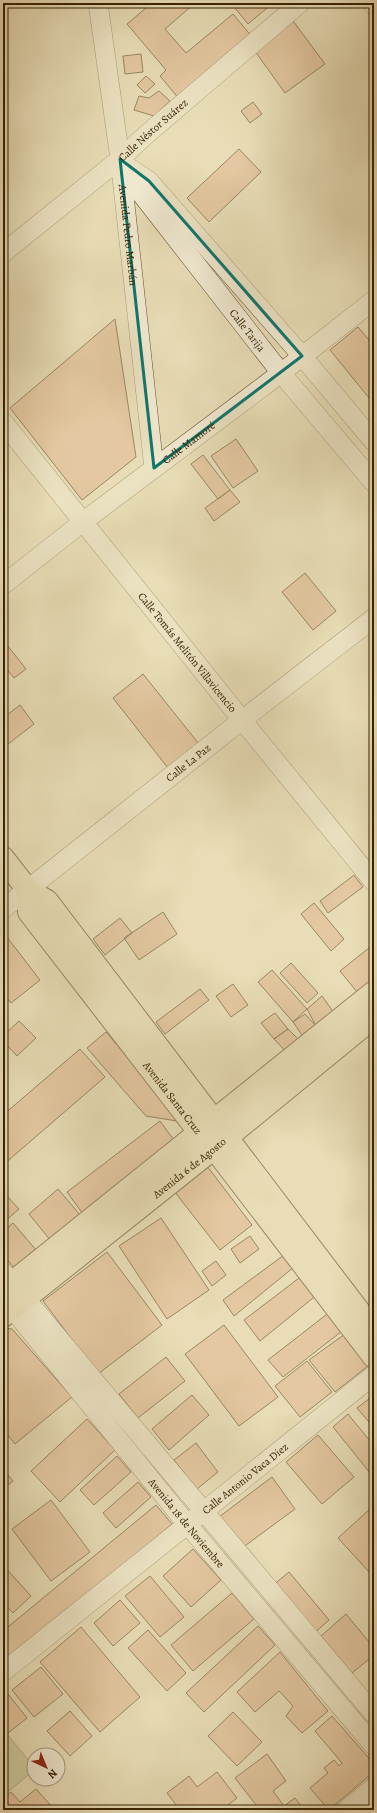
<svg xmlns="http://www.w3.org/2000/svg" width="377" height="1813" viewBox="0 0 377 1813" font-family="Alegreya,serif">
<style>
.green{fill:#b6c08e;stroke:#767047}
.building{fill:#ddb087;stroke:#372100}
.lines{fill:none;stroke-linecap:round;stroke-linejoin:round}
.minor-casing{stroke:#63502e;stroke-width:20}
.major-casing{stroke:#372100;stroke-width:24}
.minor{stroke:#f0e9d0;stroke-width:19}
.major{stroke:#e8ddb7;stroke-width:22}
.marked{fill:none;stroke:#0f766e;stroke-width:3;stroke-linejoin:round}
.labels{text-anchor:middle;dominant-baseline:central;stroke-width:4;stroke-linejoin:round;paint-order:stroke}
.street-label{font-size:11px;fill:#372100;stroke:#f0e9d0}
</style>
<rect width="100%" height="100%" fill="#e8ddb7"/>
<filter id="stains"><feTurbulence type="fractalNoise" baseFrequency=".005" numOctaves="4"/><feColorMatrix values="0 0 0 0 .2 0 0 0 0 .09 0 0 0 0 .02 0 0 0 .5 -.17"/></filter>
<radialGradient id="worn" r=".72"><stop offset=".6" stop-color="#630" stop-opacity="0"/><stop offset="1" stop-color="#630" stop-opacity=".3"/></radialGradient>
<path class="green" d="M 7,1734 L 34,1767 L 34,1770 L 3,1796 L 3,1737 Z"/>
<path class="building" d="M 152,3 L 195,3 L 165,29 L 186,53 L 233,14 L 253,38 L 180,100 L 160,76 L 166,70 L 127,24 Z
M 231,3 L 273,3 L 248,24 Z
M 291,18 L 325,64 L 285,93 L 252,47 Z
M 141,54 L 143,72 L 125,74 L 123,56 Z
M 146,76 L 155,84 L 145,93 L 137,85 Z
M 159,91 L 170,101 L 154,116 L 134,110 L 139,96 L 149,98 Z
M 253,102 L 262,114 L 250,123 L 241,111 Z
M 239,149 L 261,172 L 209,222 L 187,198 Z
M 115,319 L 136,457 L 82,500 L 10,408 Z
M 358,327 L 374,346 L 374,404 L 330,350 Z
M 236,439 L 258,471 L 233,488 L 211,456 Z
M 203,455 L 230,490 L 218,499 L 191,464 Z
M 230,490 L 240,502 L 214,521 L 205,508 Z
M 305,573 L 336,611 L 313,630 L 282,592 Z
M 3,640 L 26,669 L 14,678 L 3,665 Z
M 143,674 L 199,744 L 168,768 L 113,698 Z
M 20,705 L 34,724 L 3,748 L 3,718 Z
M 354,875 L 363,887 L 328,913 L 320,901 Z
M 314,903 L 344,939 L 331,951 L 301,914 Z
M 163,912 L 177,934 L 139,960 L 124,938 Z
M 120,918 L 132,933 L 105,955 L 93,939 Z
M 3,932 L 40,980 L 11,1003 L 3,993 Z
M 374,944 L 374,979 L 357,992 L 340,971 Z
M 291,963 L 318,993 L 307,1003 L 280,973 Z
M 272,970 L 307,1009 L 293,1022 L 258,982 Z
M 233,984 L 248,1005 L 231,1017 L 216,996 Z
M 200,989 L 209,1000 L 165,1034 L 156,1022 Z
M 322,996 L 334,1013 L 316,1026 L 307,1009 Z
M 275,1013 L 288,1029 L 274,1039 L 261,1023 Z
M 305,1014 L 316,1026 L 304,1038 L 293,1022 Z
M 19,1021 L 36,1038 L 17,1056 L 3,1041 L 3,1036 Z
M 288,1029 L 301,1042 L 289,1055 L 274,1039 Z
M 106,1032 L 183,1122 L 146,1116 L 87,1048 Z
M 80,1049 L 105,1077 L 3,1165 L 3,1115 Z
M 160,1121 L 176,1143 L 83,1214 L 67,1192 Z
M 207,1166 L 252,1225 L 220,1250 L 174,1191 Z
M 58,1189 L 81,1216 L 51,1241 L 29,1214 Z
M 3,1192 L 19,1209 L 3,1223 Z
M 161,1218 L 209,1290 L 167,1319 L 119,1246 Z
M 13,1223 L 37,1251 L 16,1270 L 3,1255 L 3,1232 Z
M 250,1236 L 259,1249 L 240,1263 L 231,1249 Z
M 107,1252 L 162,1325 L 98,1374 L 43,1301 Z
M 284,1255 L 294,1267 L 234,1316 L 223,1300 Z
M 216,1261 L 226,1275 L 212,1286 L 202,1271 Z
M 303,1275 L 318,1294 L 260,1341 L 244,1320 Z
M 331,1311 L 346,1328 L 283,1377 L 268,1360 Z
M 224,1325 L 278,1397 L 239,1426 L 185,1354 Z
M 3,1328 L 12,1329 L 72,1397 L 15,1444 L 3,1429 Z
M 349,1331 L 373,1362 L 335,1392 L 309,1360 Z
M 166,1357 L 185,1381 L 138,1418 L 119,1394 Z
M 307,1361 L 332,1392 L 300,1417 L 275,1386 Z
M 192,1395 L 209,1415 L 169,1450 L 152,1429 Z
M 374,1395 L 374,1428 L 357,1408 Z
M 348,1414 L 374,1446 L 374,1478 L 333,1427 Z
M 87,1419 L 115,1450 L 60,1502 L 31,1471 Z
M 318,1435 L 354,1477 L 322,1504 L 286,1462 Z
M 196,1443 L 218,1472 L 197,1489 L 174,1460 Z
M 117,1456 L 131,1472 L 94,1505 L 80,1490 Z
M 3,1469 L 13,1481 L 3,1489 Z
M 272,1477 L 295,1509 L 242,1548 L 219,1517 Z
M 138,1482 L 151,1497 L 116,1528 L 103,1513 Z
M 51,1500 L 90,1552 L 51,1581 L 12,1529 Z
M 156,1505 L 172,1524 L 3,1665 L 3,1631 Z
M 371,1508 L 374,1511 L 374,1571 L 371,1574 L 338,1538 Z
M 193,1549 L 221,1580 L 191,1607 L 163,1576 Z
M 3,1565 L 31,1596 L 13,1613 L 3,1602 Z
M 289,1572 L 329,1620 L 311,1636 L 271,1587 Z
M 150,1576 L 184,1617 L 160,1637 L 125,1596 Z
M 232,1593 L 254,1619 L 193,1671 L 171,1645 Z
M 120,1600 L 140,1623 L 113,1646 L 94,1623 Z
M 346,1614 L 374,1648 L 374,1655 L 352,1673 L 321,1636 Z
M 258,1626 L 275,1645 L 204,1712 L 186,1693 Z
M 81,1627 L 140,1697 L 100,1732 L 40,1662 Z
M 148,1630 L 186,1673 L 167,1691 L 128,1648 Z
M 280,1652 L 328,1711 L 302,1733 L 286,1716 L 293,1706 L 279,1691 L 255,1712 L 237,1692 Z
M 41,1667 L 63,1694 L 34,1717 L 12,1690 Z
M 8,1694 L 27,1718 L 3,1737 L 3,1698 Z
M 70,1711 L 92,1736 L 70,1756 L 47,1731 Z
M 233,1712 L 262,1742 L 237,1766 L 208,1736 Z
M 332,1716 L 374,1764 L 370,1775 L 329,1810 L 310,1788 L 328,1773 L 324,1768 L 334,1760 L 339,1766 L 342,1763 L 315,1731 Z
M 267,1754 L 286,1781 L 273,1791 L 284,1806 L 295,1798 L 304,1810 L 260,1810 L 235,1778 Z
M 217,1772 L 237,1798 L 222,1810 L 180,1810 L 167,1793 L 189,1776 L 197,1787 Z
M 36,1789 L 55,1810 L 3,1810 L 3,1798 L 11,1792 L 20,1802 Z"/>
<g class="lines">
<g class="minor-casing">
<g id="minor">
<path id="s1" d="M 98,3 L 120,159 L 154,468"/>
<path d="M 372,3 L 374,5"/>
<path d="M 128,167 L 149,181 L 302,356 L 374,442"/>
<path id="s2" d="M 131,170 L 139,191 L 281,373 L 374,483"/>
<path id="s3" d="M 3,253 L 120,159 L 147,134 L 300,3"/>
<path id="s4" d="M 3,422 L 242,720 L 374,882"/>
<path id="s5" d="M 3,585 L 84,521 L 281,373 L 374,300"/>
<path id="s6" d="M 3,909 L 242,720 L 374,618"/>
<path d="M 3,1272 L 374,1714"/>
<path id="s7" d="M 3,1297 L 187,1524 L 374,1746"/>
<path id="s8" d="M 3,1672 L 374,1375"/>
<path d="M 346,1810 L 374,1787"/>
</g>
</g>
<g class="major-casing">
<g id="major">
<path d="M 3,858 L 28,890"/>
<path d="M 3,1290 L 374,992"/>
<path id="s9" d="M 3,1316 L 214,1148 L 374,1017"/>
<path id="s10" d="M 374,1331 L 47,901 L 28,890 L 29,912 L 200,1133 L 214,1148 L 374,1357"/>
</g>
</g>
<use href="#minor" class="minor"/>
<use href="#major" class="major"/>
</g>
<path d="M0 0H377V1813H0ZM 120,159 L 149,181 L 302,356 L 154,468 Z" fill="#e8ddb7" fill-opacity=".55" fill-rule="evenodd"/>
<path class="marked" d="M 120,159 L 149,181 L 302,356 L 154,468 Z"/>
<g class="labels">
<g class="street-label">
<text stroke="none"><textPath href="#s3" startOffset="194">Calle Néstor Suárez</textPath></text>
<text stroke="none"><textPath href="#s1" startOffset="234">Avenida Pedro Marbán</textPath></text>
<text stroke="none"><textPath href="#s2" startOffset="199">Calle Tarija</textPath></text>
<text stroke="none"><textPath href="#s5" startOffset="234">Calle Mamoré</textPath></text>
<text stroke="none"><textPath href="#s4" startOffset="295">Calle Tomás Melitón Villavicencio</textPath></text>
<text stroke="none"><textPath href="#s6" startOffset="236">Calle La Paz</textPath></text>
<text stroke="none"><textPath href="#s10" startOffset="819">Avenida Santa Cruz</textPath></text>
<text stroke="none"><textPath href="#s9" startOffset="238">Avenida 6 de Agosto</textPath></text>
<text stroke="none"><textPath href="#s8" startOffset="310">Calle Antonio Vaca Diez</textPath></text>
<text stroke="none"><textPath href="#s7" startOffset="291">Avenida 18 de Noviembre</textPath></text>
</g>
</g>
<rect width="377" height="1813" fill="none" stroke="#e8ddb7" stroke-width="16"/>
<rect x="4" y="4" width="369" height="1805" fill="none" stroke="#372100" stroke-width="2"/>
<rect x="8" y="8" width="361" height="1797" fill="none" stroke="#372100"/>
<g transform="translate(46 1767) rotate(136)"><circle r="19" fill="#f0e9d0" stroke="#a6997d"/>
<path d="M0-3L7 15L0 10L-7 15Z" fill="#8f2418"/>
<text y="-6" font-size="11" font-weight="bold" text-anchor="middle" fill="#372100">N</text>
</g>
<rect width="100%" height="100%" filter="url(#stains)"/>
<rect width="100%" height="100%" fill="url(#worn)"/>
</svg>
